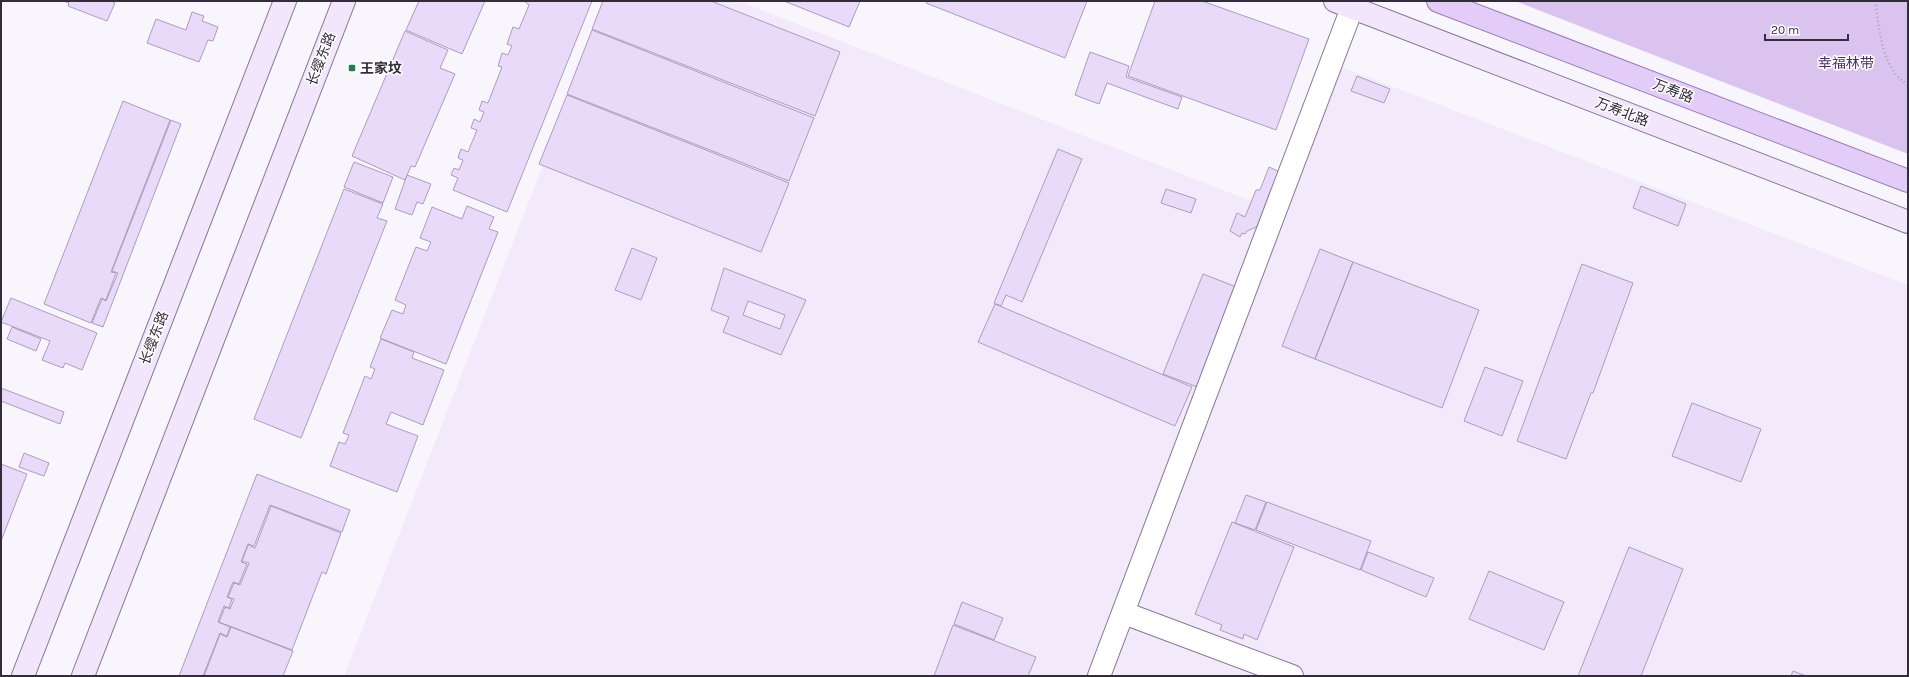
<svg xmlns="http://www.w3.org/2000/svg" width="1909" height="677" viewBox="0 0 1909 677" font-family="Karla,'Noto Sans SC',sans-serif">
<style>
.built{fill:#f2eafa}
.green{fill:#dac4ef}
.building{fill:#eadafa;stroke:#ac9cbc;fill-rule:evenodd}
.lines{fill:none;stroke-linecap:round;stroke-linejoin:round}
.street-casing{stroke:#877796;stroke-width:24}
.secondary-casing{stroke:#877796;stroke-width:24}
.primary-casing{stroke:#9a7eb2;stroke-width:24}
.path{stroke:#a9a4ae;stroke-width:2.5;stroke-dasharray:1 3;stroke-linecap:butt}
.street{stroke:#fff;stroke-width:22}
.secondary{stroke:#f1e6fb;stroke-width:22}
.primary{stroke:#e3ccf8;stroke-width:22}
.poi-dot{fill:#217c52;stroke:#fff;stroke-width:1.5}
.labels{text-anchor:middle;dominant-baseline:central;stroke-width:3;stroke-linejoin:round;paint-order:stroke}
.street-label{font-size:14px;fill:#332c39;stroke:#fff}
.park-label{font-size:14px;fill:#4d2b67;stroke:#fff}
.poi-label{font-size:14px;font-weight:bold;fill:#332c39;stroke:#fff;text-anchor:start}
</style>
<rect width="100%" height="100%" fill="#f8f5fc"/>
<path class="built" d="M 607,1 L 738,1 L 1269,208 L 1326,61 L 1908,285 L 1908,676 L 344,676 Z"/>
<path class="green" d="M 1515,1 L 1908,1 L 1908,154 Z"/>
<path class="building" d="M 63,1 L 111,1 L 115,3 L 107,21 L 68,6 L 69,3 Z
M 419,1 L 485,1 L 462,54 L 406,30 Z
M 524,1 L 592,1 L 507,212 L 453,190 L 458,178 L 451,175 L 454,168 L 459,170 L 463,160 L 458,158 L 461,149 L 468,152 L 477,130 L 471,128 L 474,119 L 480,122 L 484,112 L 479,110 L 482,101 L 488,103 L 502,67 L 498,66 L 502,53 L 508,55 L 512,46 L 507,44 L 513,27 L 519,29 L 529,5 Z
M 603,1 L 711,1 L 840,52 L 815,116 L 592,29 Z
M 784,1 L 860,1 L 849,27 Z
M 927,1 L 1087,1 L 1065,58 L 926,3 Z
M 1155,1 L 1202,1 L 1309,39 L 1276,130 L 1128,76 Z
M 192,12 L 204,16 L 202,21 L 218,27 L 213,41 L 208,40 L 199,62 L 147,43 L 156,19 L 186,30 Z
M 592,30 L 814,118 L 789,181 L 567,94 Z
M 405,31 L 448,50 L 440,68 L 455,74 L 415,167 L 411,166 L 405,180 L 352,156 Z
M 1090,52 L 1129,66 L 1126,77 L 1182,97 L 1178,109 L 1107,83 L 1099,104 L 1075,95 Z
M 1357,76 L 1390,89 L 1384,103 L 1351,91 Z
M 567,95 L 789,183 L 761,252 L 539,164 Z
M 123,101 L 170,120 L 111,272 L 116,273 L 106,300 L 101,298 L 91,323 L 44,304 Z
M 171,120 L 181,124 L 103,327 L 92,323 L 102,299 L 106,301 L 118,273 L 112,271 Z
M 1058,149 L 1082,159 L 1022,302 L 1006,295 L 1001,306 L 994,303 Z
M 354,162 L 393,177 L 383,203 L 344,187 Z
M 1269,167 L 1280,172 L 1263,224 L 1247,231 L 1245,234 L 1242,233 L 1240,237 L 1230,231 L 1237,213 L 1245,217 L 1256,190 L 1260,190 Z
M 407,175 L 431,184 L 423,204 L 417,202 L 412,215 L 395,209 Z
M 1641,186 L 1686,204 L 1678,226 L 1633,208 Z
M 344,189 L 383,204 L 377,218 L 387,221 L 301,438 L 254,419 Z
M 1166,189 L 1196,199 L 1191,213 L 1161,203 Z
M 467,206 L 494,217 L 489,229 L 498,232 L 446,364 L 380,338 L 392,310 L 403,314 L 406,305 L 395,300 L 416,247 L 427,251 L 431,242 L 420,238 L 432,207 L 462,219 Z
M 632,248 L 657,258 L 641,300 L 615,290 Z
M 1320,249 L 1353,262 L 1315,359 L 1282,346 Z
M 1353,262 L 1479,310 L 1442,408 L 1315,359 Z
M 1582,264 L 1633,283 L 1593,393 L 1591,393 L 1566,459 L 1517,441 Z
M 724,268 L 806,300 L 781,355 L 723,332 L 729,317 L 711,310 ZM 748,301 L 785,315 L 780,329 L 743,315 Z
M 1203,274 L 1239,288 L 1200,388 L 1163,374 Z
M 11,298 L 97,333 L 82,370 L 65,363 L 63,368 L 42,360 L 50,341 L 1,322 Z
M 995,304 L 1192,387 L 1175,426 L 978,342 Z
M 12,327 L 41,339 L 36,351 L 7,339 Z
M 381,339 L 414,352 L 412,358 L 444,370 L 423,425 L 391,412 L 386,424 L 418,436 L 397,492 L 330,466 L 339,442 L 345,444 L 349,435 L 343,433 L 365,376 L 371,379 L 375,369 L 370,367 Z
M 1485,367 L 1523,381 L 1502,436 L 1464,421 Z
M 1,388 L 64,412 L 60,424 L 1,401 Z
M 1692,403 L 1761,429 L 1741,482 L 1672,456 Z
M 24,453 L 49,463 L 44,476 L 19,467 Z
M 1,464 L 27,474 L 1,541 Z
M 257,474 L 350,510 L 342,532 L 270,505 L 254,546 L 248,544 L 241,562 L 247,564 L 239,584 L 233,582 L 227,597 L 232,599 L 229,608 L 224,606 L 218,622 L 230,627 L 227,636 L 220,633 L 203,676 L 179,676 Z
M 1246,495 L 1266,502 L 1255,530 L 1235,523 Z
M 1267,502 L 1371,541 L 1360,570 L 1256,530 Z
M 271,506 L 341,533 L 326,574 L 322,572 L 292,650 L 219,622 L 225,607 L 230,609 L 234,599 L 228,597 L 234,583 L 240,585 L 249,563 L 242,561 L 248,545 L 255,548 Z
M 1232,522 L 1294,547 L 1257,640 L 1244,634 L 1243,639 L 1220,630 L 1222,625 L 1195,614 Z
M 1629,547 L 1683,569 L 1641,676 L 1578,676 Z
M 1368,552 L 1434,578 L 1426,597 L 1361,570 Z
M 1489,571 L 1564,602 L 1544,650 L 1469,619 Z
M 962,602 L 1003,618 L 994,640 L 954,624 Z
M 953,625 L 1036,657 L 1028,676 L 934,676 Z
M 231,627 L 293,651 L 283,676 L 204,676 L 220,634 L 227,637 Z
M 1793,671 L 1806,676 L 1791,676 Z"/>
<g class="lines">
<g class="street-casing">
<path id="street" d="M 1124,613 L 1292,676
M 1099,676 L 1352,8"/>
</g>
<g class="secondary-casing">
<path id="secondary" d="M 1335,1 L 1908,222
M 23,676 L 285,1
M 83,676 L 344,1"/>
</g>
<g class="primary-casing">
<path id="primary" d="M 1438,1 L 1908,181"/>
</g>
<path class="path" d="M 1875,1 C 1880,29 1881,69 1908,85"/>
<use href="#street" class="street"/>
<use href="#secondary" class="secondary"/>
<use href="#primary" class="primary"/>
</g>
<rect class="poi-dot" x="348" y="64" width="8" height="8" rx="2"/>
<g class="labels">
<g class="street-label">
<text transform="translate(321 59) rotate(-69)">长缨东路</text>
<text transform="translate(1673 91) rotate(21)">万寿路</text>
<text transform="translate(1622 112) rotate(21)">万寿北路</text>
<text transform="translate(154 338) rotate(-69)">长缨东路</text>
</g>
<g class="park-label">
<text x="1846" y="63">幸福林带</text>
</g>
<g class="poi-label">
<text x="360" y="68">王家坟</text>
</g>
</g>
<rect width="1909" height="677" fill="none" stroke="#332c39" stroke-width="4"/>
<path d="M1765 34v6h83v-6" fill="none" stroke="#332c39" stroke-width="2"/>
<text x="1771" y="34" font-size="12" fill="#332c39" stroke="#ffffff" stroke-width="3" paint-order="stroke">20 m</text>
</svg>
